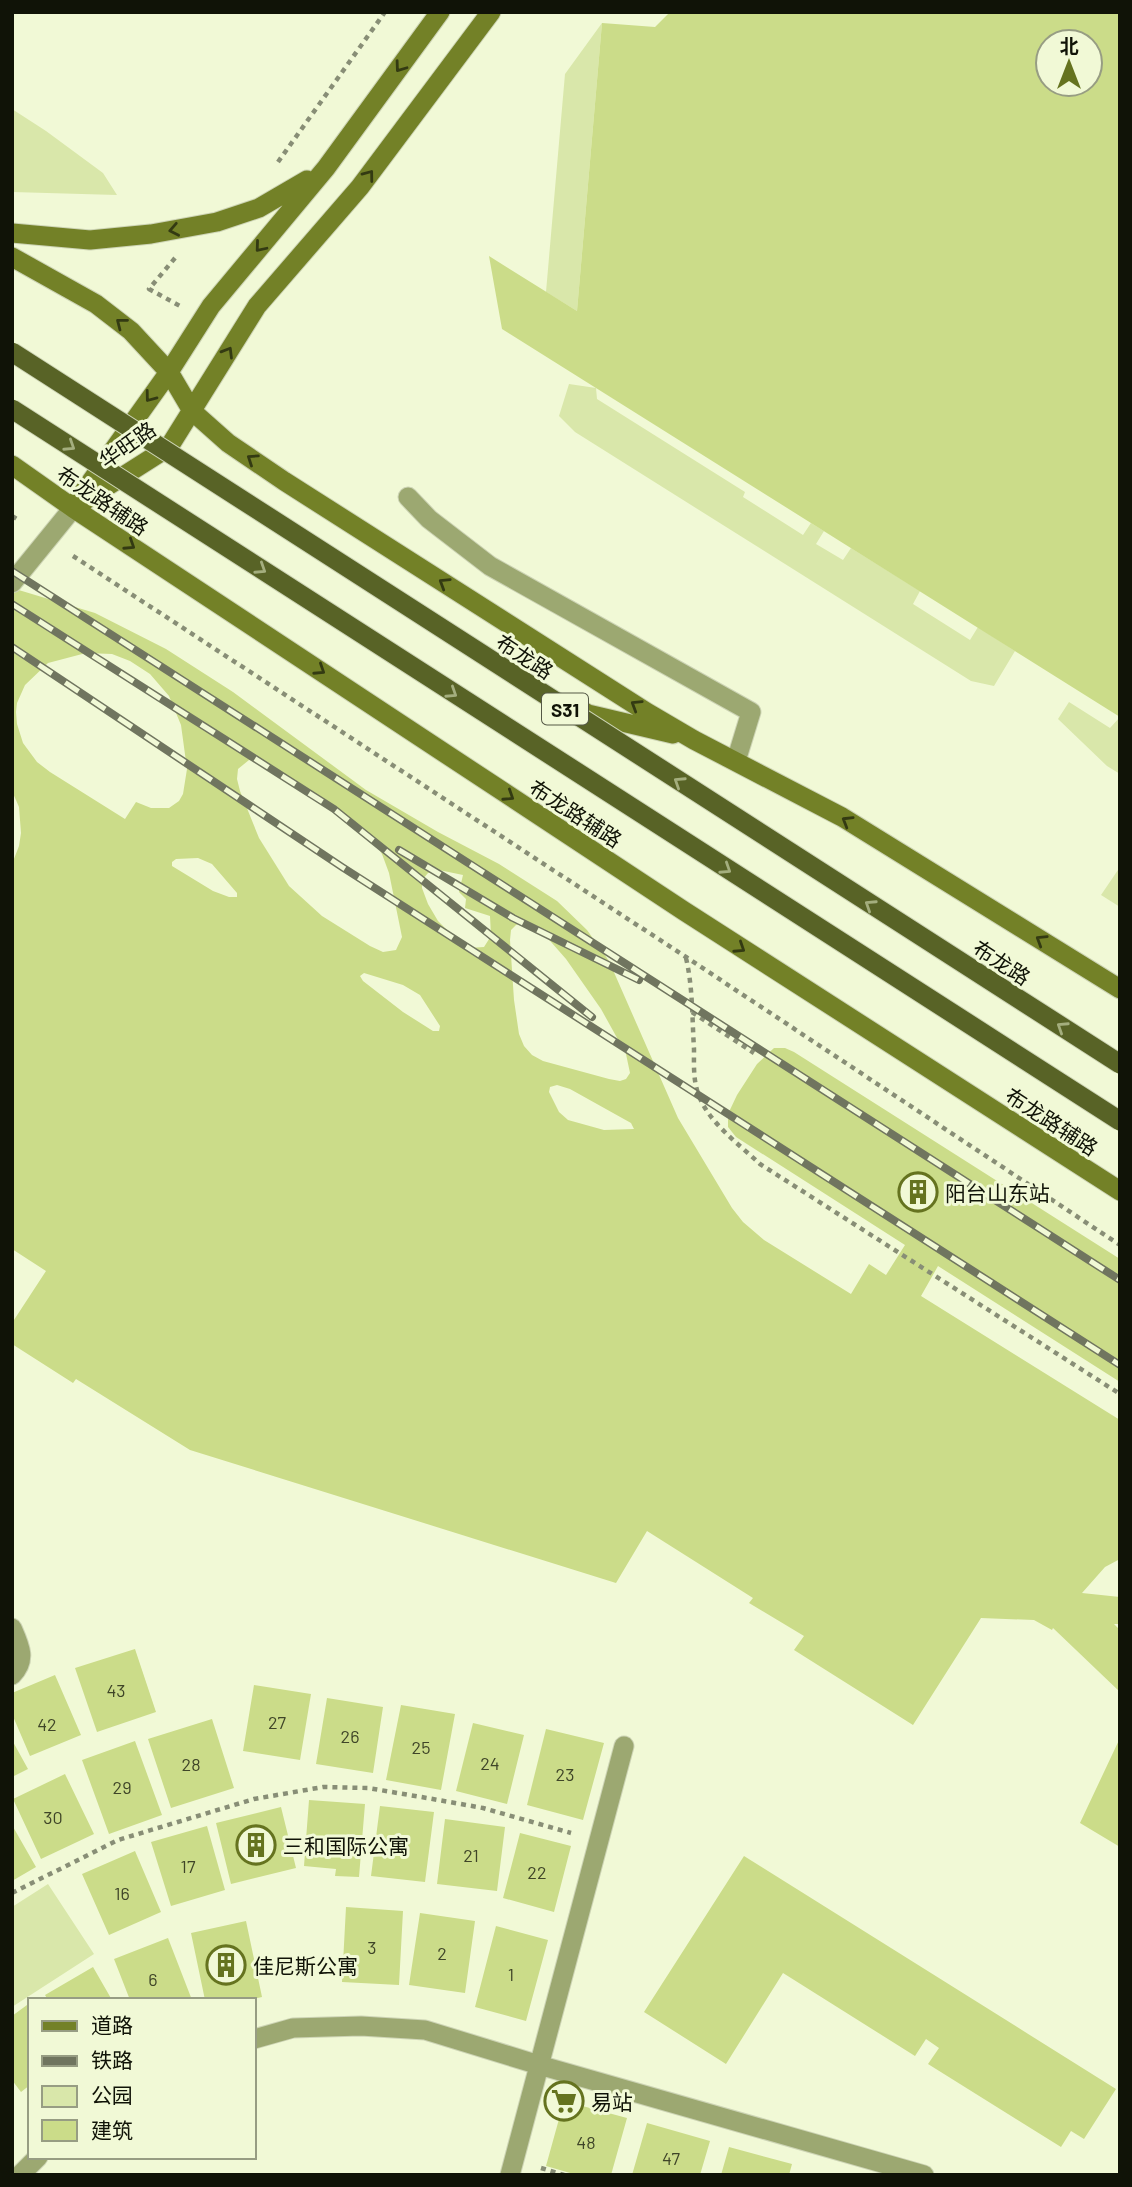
<svg xmlns="http://www.w3.org/2000/svg" width="1132" height="2187" viewBox="0 0 1132 2187" font-family="Barlow,'Noto Sans SC',sans-serif">
<style>
.green{fill:#d9e7aa}
.building{fill:#cbdc89;fill-rule:evenodd}
.lines{fill:none;stroke-linecap:round;stroke-linejoin:round}
.service-casing{stroke:#cdd4b5;stroke-width:21}
.minor-casing{stroke:#cdd4b5;stroke-width:21}
.secondary-casing{stroke:#cdd4b5;stroke-width:21}
.path{stroke:#888e76;stroke-width:4.5;stroke-dasharray:5 5;stroke-linecap:butt}
.service{stroke:#9ca871;stroke-width:19}
.minor{stroke:#9ca871;stroke-width:19}
.secondary{stroke:#738127;stroke-width:19}
.rail-casing{stroke:#70755f;stroke-width:8}
.rail{stroke:#f1f9d6;stroke-width:5;stroke-dasharray:16;stroke-linecap:butt}
.primary-bridge-casing{stroke:#cdd4b5;stroke-width:21;stroke-linecap:butt}
.primary-bridge{stroke:#586326;stroke-width:19}
.oneway{stroke:#333a12}
.oneway2{stroke:#a4ae7e}
.labels{text-anchor:middle;dominant-baseline:central;stroke-width:6;stroke-linejoin:round;paint-order:stroke}
.number-label{font-size:18px;fill:#3f4528}
.shield{fill:#f1f9d6;stroke:#545845;stroke-width:2}
.shield-label{font-size:19px;font-weight:bold;fill:#101307}
.street-label{font-size:21px;fill:#101307;stroke:#f1f9d6}
.poi-label{font-size:21px;fill:#101307;stroke:#f1f9d6;text-anchor:start}
</style>
<rect width="100%" height="100%" fill="#f1f9d6"/>
<path class="green" d="M 602,23 L 577,311 L 546,292 L 565,74 Z
M 12,109 L 46,131 L 103,173 L 117,195 L 12,192 Z
M 569,384 L 596,388 L 597,399 L 745,492 L 743,497 L 803,535 L 811,523 L 824,531 L 816,544 L 843,560 L 851,548 L 920,591 L 913,604 L 970,640 L 978,627 L 1015,651 L 994,686 L 971,681 L 575,432 L 559,416 Z
M 1069,702 L 1110,728 L 1120,717 L 1120,774 L 1107,766 L 1058,719 Z
M 1120,867 L 1120,907 L 1101,895 Z
M 48,1884 L 94,1954 L 12,2007 L 12,1907 Z"/>
<path class="building" d="M 670,12 L 1120,12 L 1120,717 L 502,329 L 489,256 L 577,311 L 602,23 L 655,27 ZM 1048,42 L 1090,42 L 1090,84 L 1048,84 Z
M 12,588 L 95,613 L 166,649 L 233,692 L 366,790 L 438,832 L 499,864 L 557,901 L 587,930 L 609,961 L 678,1118 L 732,1208 L 743,1222 L 764,1240 L 851,1294 L 869,1264 L 886,1275 L 905,1245 L 736,1137 L 728,1127 L 728,1114 L 737,1095 L 757,1064 L 774,1048 L 785,1048 L 794,1052 L 1120,1259 L 1120,1382 L 938,1266 L 921,1296 L 1120,1420 L 1120,1559 L 1105,1567 L 1082,1593 L 1120,1597 L 1120,1624 L 1114,1624 L 1120,1630 L 1120,1692 L 1053,1628 L 1052,1630 L 1034,1620 L 981,1618 L 913,1725 L 794,1650 L 804,1636 L 749,1603 L 753,1598 L 647,1531 L 616,1583 L 190,1450 L 76,1379 L 73,1383 L 12,1344 L 12,1323 L 46,1271 L 12,1249 L 12,864 L 19,846 L 21,833 L 19,807 L 12,791 ZM 86,653 L 112,654 L 130,661 L 150,674 L 169,696 L 181,725 L 187,769 L 183,794 L 179,801 L 169,808 L 151,808 L 136,802 L 125,819 L 50,772 L 37,762 L 23,743 L 17,724 L 16,712 L 17,703 L 25,685 L 48,663 ZM 249,760 L 258,761 L 298,782 L 369,833 L 382,854 L 389,873 L 402,937 L 396,950 L 383,952 L 370,946 L 322,916 L 289,886 L 259,838 L 240,791 L 237,779 L 238,769 ZM 198,858 L 212,864 L 237,893 L 237,897 L 229,897 L 213,891 L 172,866 L 172,862 L 176,859 ZM 439,870 L 463,875 L 459,892 L 466,899 L 465,908 L 490,916 L 491,936 L 484,947 L 469,948 L 454,937 L 438,921 L 428,904 L 422,888 L 422,880 L 428,873 ZM 525,922 L 537,926 L 566,959 L 601,1009 L 626,1054 L 630,1073 L 626,1079 L 620,1081 L 609,1079 L 543,1061 L 532,1055 L 524,1046 L 519,1034 L 514,1000 L 510,940 L 511,930 L 516,925 ZM 364,973 L 403,985 L 420,995 L 440,1026 L 439,1031 L 433,1031 L 403,1012 L 363,981 L 360,976 ZM 557,1085 L 570,1089 L 631,1123 L 634,1129 L 604,1130 L 568,1120 L 559,1112 L 549,1092 L 550,1087 Z
M 135,1649 L 156,1712 L 97,1732 L 75,1668 Z
M 55,1675 L 81,1735 L 30,1756 L 12,1714 L 12,1693 Z
M 254,1685 L 311,1694 L 300,1760 L 243,1751 Z
M 327,1698 L 383,1707 L 373,1773 L 316,1764 Z
M 401,1705 L 455,1714 L 441,1790 L 386,1780 Z
M 212,1719 L 234,1788 L 171,1808 L 148,1739 Z
M 473,1723 L 524,1735 L 507,1804 L 456,1791 Z
M 546,1729 L 604,1743 L 583,1820 L 527,1805 Z
M 1120,1738 L 1120,1847 L 1080,1823 Z
M 12,1740 L 28,1769 L 12,1777 Z
M 135,1741 L 162,1815 L 109,1834 L 82,1760 Z
M 65,1774 L 94,1834 L 41,1859 L 13,1799 Z
M 309,1800 L 365,1804 L 359,1877 L 335,1876 L 336,1869 L 304,1866 Z
M 380,1806 L 434,1812 L 425,1882 L 371,1876 Z
M 281,1807 L 296,1868 L 231,1884 L 216,1823 Z
M 445,1819 L 505,1827 L 497,1891 L 437,1884 Z
M 12,1825 L 36,1867 L 12,1881 Z
M 207,1826 L 225,1890 L 171,1906 L 151,1842 Z
M 520,1833 L 571,1846 L 554,1912 L 503,1898 Z
M 135,1851 L 161,1912 L 109,1935 L 82,1874 Z
M 744,1856 L 1116,2089 L 1084,2139 L 1071,2131 L 1061,2147 L 928,2064 L 939,2048 L 926,2039 L 915,2056 L 783,1973 L 726,2064 L 644,2012 Z
M 346,1907 L 403,1911 L 399,1985 L 342,1982 Z
M 420,1913 L 475,1921 L 465,1993 L 409,1985 Z
M 246,1921 L 262,1997 L 249,2000 L 205,2000 L 191,1933 Z
M 496,1926 L 548,1940 L 526,2021 L 475,2007 Z
M 168,1938 L 192,2000 L 130,2000 L 114,1959 Z
M 93,1967 L 112,2000 L 48,2000 L 45,1995 Z
M 27,2005 L 30,2008 L 30,2085 L 21,2092 L 12,2080 L 12,2016 Z
M 564,2101 L 627,2118 L 611,2175 L 577,2175 L 546,2166 Z
M 647,2123 L 710,2141 L 700,2175 L 632,2175 Z
M 729,2147 L 792,2164 L 789,2175 L 721,2175 Z"/>
<g class="lines">
<g class="service-casing">
<path id="service" d="M 408,497 L 429,519 L 490,566 L 751,712 L 736,761
M 12,1628 C 20,1646 27,1660 12,1675"/>
</g>
<g class="minor-casing">
<path id="minor" d="M 12,583 L 73,508
M 254,2039 L 293,2028 L 361,2026 L 425,2030 L 539,2065 L 924,2175
M 20,2175 L 38,2157
M 510,2175 L 624,1746"/>
</g>
<g class="secondary-casing">
<path id="secondary" d="M 12,233 L 90,240 L 151,234 L 217,222 L 259,208 L 307,180
M 12,257 L 96,304 L 131,331 L 169,372 L 192,411 L 228,443 L 284,481 L 648,713 L 694,740 L 842,817 L 1120,989
M 12,465 L 73,508 L 684,911 L 1120,1191
M 77,501 L 169,372 L 211,306 L 326,168 L 440,12
M 73,508 L 169,447 L 257,306 L 360,187 L 491,12
M 574,706 L 588,714 L 673,734"/>
</g>
<path class="path" d="M 278,162 L 385,12
M 175,258 L 149,289 L 180,306
M 12,516 L 17,519
M 73,556 L 686,957 L 1120,1245
M 686,958 C 693,988 692,1018 694,1049 C 694,1065 693,1081 699,1096 C 710,1124 739,1144 760,1164 L 1120,1394
M 692,1012 L 754,1053
M 12,1893 L 118,1840 L 254,1799 L 323,1787 L 368,1788 L 427,1798 L 483,1808 L 571,1833
M 541,2168 L 564,2175"/>
<use href="#service" class="service"/>
<use href="#minor" class="minor"/>
<use href="#secondary" class="secondary"/>
<g class="rail-casing">
<path id="rail" d="M 12,571 L 1120,1280
M 12,604 L 334,809 L 592,1017
M 12,647 L 342,867 L 1120,1365
M 399,850 L 513,918 L 639,980"/>
</g>
<use href="#rail" class="rail"/>
<g class="primary-bridge-casing">
<path id="primary-bridge" d="M 12,352 L 1120,1064
M 12,409 L 1120,1121"/>
</g>
<use href="#primary-bridge" class="primary-bridge"/>
</g>
<defs><path id="oneway-chevron" d="M-2-3.5L2.5 0L-2 3.5" fill="none" stroke-width="1.6" stroke-linecap="round" stroke-linejoin="round" transform="scale(1.75)"/></defs>
<g class="oneway">
<use href="#oneway-chevron" transform="translate(400 67) rotate(126)"/>
<use href="#oneway-chevron" transform="translate(369 175) rotate(-53)"/>
<use href="#oneway-chevron" transform="translate(174 230) rotate(169)"/>
<use href="#oneway-chevron" transform="translate(260 247) rotate(130)"/>
<use href="#oneway-chevron" transform="translate(121 323) rotate(-142)"/>
<use href="#oneway-chevron" transform="translate(228 352) rotate(-59)"/>
<use href="#oneway-chevron" transform="translate(150 397) rotate(127)"/>
<use href="#oneway-chevron" transform="translate(252 459) rotate(-146)"/>
<use href="#oneway-chevron" transform="translate(130 545) rotate(33)"/>
<use href="#oneway-chevron" transform="translate(444 583) rotate(-148)"/>
<use href="#oneway-chevron" transform="translate(320 670) rotate(33)"/>
<use href="#oneway-chevron" transform="translate(636 705) rotate(-148)"/>
<use href="#oneway-chevron" transform="translate(509 796) rotate(33)"/>
<use href="#oneway-chevron" transform="translate(847 821) rotate(-149)"/>
<use href="#oneway-chevron" transform="translate(1041 940) rotate(-148)"/>
<use href="#oneway-chevron" transform="translate(740 948) rotate(33)"/>
</g>
<g class="oneway2">
<use href="#oneway-chevron" transform="translate(70 446) rotate(33)"/>
<use href="#oneway-chevron" transform="translate(261 569) rotate(33)"/>
<use href="#oneway-chevron" transform="translate(452 693) rotate(33)"/>
<use href="#oneway-chevron" transform="translate(679 782) rotate(-147)"/>
<use href="#oneway-chevron" transform="translate(726 869) rotate(33)"/>
<use href="#oneway-chevron" transform="translate(870 905) rotate(-147)"/>
<use href="#oneway-chevron" transform="translate(1062 1027) rotate(-147)"/>
</g>
<defs>
<g id="building-ring" transform="scale(2.0125)"><circle r="9.5" fill="#f1f9d6" stroke="#65731f" stroke-width="1.5"/><path d="M-4-6H4V6H1V3H-1V6H-4ZM-2.5-4.3h1.7v1.8h-1.7ZM.8-4.3h1.7v1.8H.8ZM-2.5-1h1.7V.8h-1.7ZM.8-1h1.7V.8H.8Z" fill="#65731f"/></g>
<g id="supermarket-ring" transform="scale(2.0125)"><circle r="9.5" fill="#f1f9d6" stroke="#65731f" stroke-width="1.5"/><path d="M-6-5.5h2.5l.6 2H6L4.5 2H-2.5L-4.4-4H-6ZM-1.5 3.2a1.3 1.3 0 1 0 .1 0ZM3 3.2a1.3 1.3 0 1 0 .1 0Z" fill="#65731f"/></g>
</defs>
<g fill-rule="evenodd">
<use href="#building-ring" x="918" y="1192"/>
<use href="#building-ring" x="256" y="1845"/>
<use href="#building-ring" x="226" y="1965"/>
<use href="#supermarket-ring" x="564" y="2101"/>
</g>
<g class="labels">
<g class="number-label">
<text x="116" y="1690">43</text>
<text x="277" y="1722">27</text>
<text x="47" y="1724">42</text>
<text x="350" y="1736">26</text>
<text x="421" y="1747">25</text>
<text x="490" y="1763">24</text>
<text x="191" y="1764">28</text>
<text x="565" y="1774">23</text>
<text x="122" y="1787">29</text>
<text x="53" y="1817">30</text>
<text x="471" y="1855">21</text>
<text x="188" y="1866">17</text>
<text x="537" y="1872">22</text>
<text x="122" y="1893">16</text>
<text x="372" y="1947">3</text>
<text x="442" y="1953">2</text>
<text x="511" y="1974">1</text>
<text x="153" y="1979">6</text>
<text x="586" y="2142">48</text>
<text x="671" y="2158">47</text>
</g>
<rect class="shield" x="542" y="693.5" width="46" height="31" rx="5"/>
<g class="shield-label">
<text x="565" y="709">S31</text>
</g>
<g class="street-label">
<text transform="translate(127 444) rotate(-35)">华旺路</text>
<text transform="translate(103 500) rotate(34)">布龙路辅路</text>
<text transform="translate(525 656) rotate(33)">布龙路</text>
<text transform="translate(576 813) rotate(33)">布龙路辅路</text>
<text transform="translate(1002 962) rotate(33)">布龙路</text>
<text transform="translate(1052 1121) rotate(33)">布龙路辅路</text>
</g>
<g class="poi-label">
<text x="945" y="1192">阳台山东站</text>
<text x="283" y="1845">三和国际公寓</text>
<text x="253" y="1965">佳尼斯公寓</text>
<text x="591" y="2101">易站</text>
</g>
</g>
<rect width="1132" height="2187" fill="none" stroke="#101307" stroke-width="28"/>
<rect x="28" y="1998" width="228" height="161" fill="#f1f9d6" stroke="#979d83" stroke-width="2"/>
<rect x="42" y="2021" width="35" height="10" fill="#738127" stroke="#979d83" stroke-width="2"/>
<text x="91" y="2033" font-size="21" fill="#101307">道路</text>
<rect x="42" y="2056" width="35" height="10" fill="#70755f" stroke="#979d83" stroke-width="2"/>
<text x="91" y="2068" font-size="21" fill="#101307">铁路</text>
<rect x="42" y="2086" width="35" height="21" fill="#d9e7aa" stroke="#979d83" stroke-width="2"/>
<text x="91" y="2103" font-size="21" fill="#101307">公园</text>
<rect x="42" y="2120" width="35" height="21" fill="#cbdc89" stroke="#979d83" stroke-width="2"/>
<text x="91" y="2138" font-size="21" fill="#101307">建筑</text>
<g transform="translate(1069 63)"><circle r="33" fill="#f1f9d6" stroke="#979d83" stroke-width="2"/>
<path d="M0-5L12 26L0 18L-12 26Z" fill="#65731f"/>
<text y="-10" font-size="19" font-weight="bold" text-anchor="middle" fill="#101307">北</text>
</g>
</svg>
